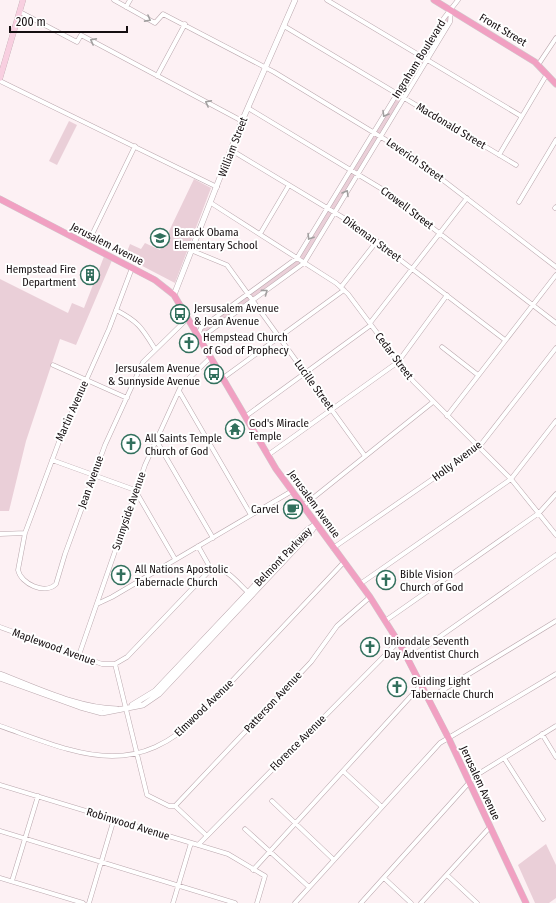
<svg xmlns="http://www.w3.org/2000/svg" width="556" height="903" viewBox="0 0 556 903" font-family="'Fira Sans Condensed',sans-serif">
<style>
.green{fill:#eacfd8}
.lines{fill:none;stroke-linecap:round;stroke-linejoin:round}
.minor-casing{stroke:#baa7ad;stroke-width:5}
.tertiary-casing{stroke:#baa7ad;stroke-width:6}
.secondary-casing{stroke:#baa7ad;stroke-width:6}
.primary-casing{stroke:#d0cfcf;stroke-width:7}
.minor{stroke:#fff;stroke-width:4}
.tertiary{stroke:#fff;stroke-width:5}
.secondary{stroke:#f8cfe0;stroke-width:5.5}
.primary{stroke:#f1a0c2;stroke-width:6}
.oneway{stroke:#a19f9f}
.labels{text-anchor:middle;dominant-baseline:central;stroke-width:4;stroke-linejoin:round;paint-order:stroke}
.street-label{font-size:11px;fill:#150e10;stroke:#fff}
.poi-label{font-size:11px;fill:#150e10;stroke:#fff;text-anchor:start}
</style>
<rect width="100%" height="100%" fill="#fdf1f4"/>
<path class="green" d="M 451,10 L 450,22 L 304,263 L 206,334 L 198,335 L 201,328 L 297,258 L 397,94 Z
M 69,121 L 77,125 L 57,165 L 49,161 Z
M 194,179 L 211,188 L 175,283 L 125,257 L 130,244 L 141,249 L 145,243 L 160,250 Z
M 105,254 L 113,258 L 76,345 L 60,339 L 26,441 L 9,511 L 0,511 L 0,279 L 68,313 L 72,303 L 84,308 Z
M 546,844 L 556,865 L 556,898 L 549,903 L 535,903 L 518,865 Z"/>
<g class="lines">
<g class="minor-casing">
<path id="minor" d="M 114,0 L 155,23 L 163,14 L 274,72 L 409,154 L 556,267
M 327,0 L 521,116
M 126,7 L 130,0
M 20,12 L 77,42 L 81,35 L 242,121
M 284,26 L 516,165
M 538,65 L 556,38
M 157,76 L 185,24
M 0,81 L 217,187
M 248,108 L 382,189 L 556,323
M 231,150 L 352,223 L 505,340
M 499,155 L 547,74
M 519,202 L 556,140
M 211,203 L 336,283 L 348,294 L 413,381 L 511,479 L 556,535
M 555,208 L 556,207
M 260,234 L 289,185
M 87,245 L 135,146
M 193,251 L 227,265 L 365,456
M 132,268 L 109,329 L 60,439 L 25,533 L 18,570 C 21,584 45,595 56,584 L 65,554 L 105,445 L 143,362 L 188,318
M 341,287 L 377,241
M 116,310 C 139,322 142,328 155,349
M 370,323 L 467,198
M 198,335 L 201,328 L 297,258 L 420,56 L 444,18 L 458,0
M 198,335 L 206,334 L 304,263 L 450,22 L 451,11
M 442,347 L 478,375
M 53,365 L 127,398
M 223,378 L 344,290
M 179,391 L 251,515
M 246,416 L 371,325
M 447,416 L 556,275
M 156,440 L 213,538
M 268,455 L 398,362 L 447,295
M 52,460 L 135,490 L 175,559
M 303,506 L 433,402
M 0,534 L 25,533
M 198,546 L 211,569
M 333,548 L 479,447 L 556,348
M 360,584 L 511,479 L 556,421
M 97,604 L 112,597 L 292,491
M 385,621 L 539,513 L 556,494
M 0,627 L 102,664 L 115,664 L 127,657 L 211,569 C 227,566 239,585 250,594
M 79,655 L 145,465 L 181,386 L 211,357
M 408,659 L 556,555
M 115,664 L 147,795 L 169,806 L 175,806 L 206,835
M 428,699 L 556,621
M 0,726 C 77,753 132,782 200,715 L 344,562
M 542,734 L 556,757
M 504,758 L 543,819
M 343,771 L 382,807
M 0,785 L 228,854 L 265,876 L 257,903
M 272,801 L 334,860
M 175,806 L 311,662 L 337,626 L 370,597
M 245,829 L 309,887
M 0,831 L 235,903
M 198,845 L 398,642
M 253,870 L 421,685
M 447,875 L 477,903
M 0,878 L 83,903
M 384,878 L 411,903
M 12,881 L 38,796
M 89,903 L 114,819
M 173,903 L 191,843
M 295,903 L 440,743 L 556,674
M 361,903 L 475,776 L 556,726
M 421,903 L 490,827"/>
</g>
<g class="tertiary-casing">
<path id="tertiary" d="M 174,295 L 242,121 L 295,0
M 0,674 C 37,688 77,708 117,709
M 0,678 L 80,707 L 102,713 L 143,705 L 159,694 L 310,533 L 316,524
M 132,705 L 155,691 L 307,530 L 313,526"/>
</g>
<g class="secondary-casing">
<path id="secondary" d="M 0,78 L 23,0"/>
</g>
<g class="primary-casing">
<path id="primary" d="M 434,0 L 535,62 L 556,84
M 0,199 L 155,280 L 174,295 L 276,469 L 370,597 L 401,646 L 449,739 L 526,903"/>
</g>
<use href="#minor" class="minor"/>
<use href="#tertiary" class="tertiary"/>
<use href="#secondary" class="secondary"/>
<use href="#primary" class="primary"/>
</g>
<defs><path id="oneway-chevron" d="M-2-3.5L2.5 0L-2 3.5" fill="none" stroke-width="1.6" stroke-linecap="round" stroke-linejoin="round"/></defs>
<g class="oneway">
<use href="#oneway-chevron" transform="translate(148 19) rotate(29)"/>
<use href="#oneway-chevron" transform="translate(93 41) rotate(-152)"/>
<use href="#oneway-chevron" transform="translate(208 103) rotate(-152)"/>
<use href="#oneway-chevron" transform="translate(385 114) rotate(121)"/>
<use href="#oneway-chevron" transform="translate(346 193) rotate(-59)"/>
<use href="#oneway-chevron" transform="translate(310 237) rotate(122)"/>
<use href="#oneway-chevron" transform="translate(265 292) rotate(-36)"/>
</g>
<defs>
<g id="school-ring" transform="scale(1)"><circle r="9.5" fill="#fff" stroke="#32705d" stroke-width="1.5"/><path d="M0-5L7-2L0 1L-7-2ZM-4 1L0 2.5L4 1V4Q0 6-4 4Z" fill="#32705d"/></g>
<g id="building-ring" transform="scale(1)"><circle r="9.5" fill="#fff" stroke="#32705d" stroke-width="1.5"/><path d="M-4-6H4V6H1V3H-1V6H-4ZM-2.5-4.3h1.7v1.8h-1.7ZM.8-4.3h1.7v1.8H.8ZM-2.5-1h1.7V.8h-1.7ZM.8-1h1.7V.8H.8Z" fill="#32705d"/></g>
<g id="bus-ring" transform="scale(1)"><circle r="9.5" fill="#fff" stroke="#32705d" stroke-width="1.5"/><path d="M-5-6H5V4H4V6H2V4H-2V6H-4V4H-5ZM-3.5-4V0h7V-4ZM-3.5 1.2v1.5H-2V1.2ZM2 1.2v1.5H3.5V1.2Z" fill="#32705d"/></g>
<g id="church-ring" transform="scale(1)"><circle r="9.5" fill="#fff" stroke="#32705d" stroke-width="1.5"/><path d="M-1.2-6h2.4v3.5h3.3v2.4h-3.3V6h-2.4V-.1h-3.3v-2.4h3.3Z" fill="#32705d"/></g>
<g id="temple-ring" transform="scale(1)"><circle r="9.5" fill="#fff" stroke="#32705d" stroke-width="1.5"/><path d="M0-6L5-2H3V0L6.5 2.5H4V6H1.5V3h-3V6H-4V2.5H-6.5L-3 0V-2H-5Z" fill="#32705d"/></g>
<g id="cafe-ring" transform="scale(1)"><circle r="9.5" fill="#fff" stroke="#32705d" stroke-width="1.5"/><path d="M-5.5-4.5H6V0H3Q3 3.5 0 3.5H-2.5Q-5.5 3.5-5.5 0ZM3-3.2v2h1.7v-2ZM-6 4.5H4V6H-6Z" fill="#32705d"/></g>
</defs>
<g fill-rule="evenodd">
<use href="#school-ring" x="160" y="238"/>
<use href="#building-ring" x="90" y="275"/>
<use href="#bus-ring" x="180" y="314"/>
<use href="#church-ring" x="189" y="343"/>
<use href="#bus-ring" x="214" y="374"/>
<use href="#temple-ring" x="235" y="429"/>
<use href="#church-ring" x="131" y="444"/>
<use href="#cafe-ring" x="293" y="509"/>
<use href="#church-ring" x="121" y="575"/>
<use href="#church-ring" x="386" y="580"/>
<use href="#church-ring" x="370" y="647"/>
<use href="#church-ring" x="397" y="687"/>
</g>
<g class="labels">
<g class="street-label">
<text transform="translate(503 30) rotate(31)">Front Street</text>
<text transform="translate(419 59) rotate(-58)">Ingraham Boulevard</text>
<text transform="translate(451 126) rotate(31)">Macdonald Street</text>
<text transform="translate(233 147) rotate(-69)">William Street</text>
<text transform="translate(415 160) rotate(35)">Leverich Street</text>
<text transform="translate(407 208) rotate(37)">Crowell Street</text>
<text transform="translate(372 239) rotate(36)">Dikeman Street</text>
<text transform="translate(107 244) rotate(27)">Jerusalem Avenue</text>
<text transform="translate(394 356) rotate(53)">Cedar Street</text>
<text transform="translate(314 385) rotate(54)">Lucille Street</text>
<text transform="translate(72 411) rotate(-66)">Martin Avenue</text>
<text transform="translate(457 461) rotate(-37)">Holly Avenue</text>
<text transform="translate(91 482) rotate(-70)">Jean Avenue</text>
<text transform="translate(314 504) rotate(54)">Jerusalem Avenue</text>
<text transform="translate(129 511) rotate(-71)">Sunnyside Avenue</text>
<text transform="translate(283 557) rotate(-46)">Belmont Parkway</text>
<text transform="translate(54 647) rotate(20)">Maplewood Avenue</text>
<text transform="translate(273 702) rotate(-47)">Patterson Avenue</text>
<text transform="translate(204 708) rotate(-44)">Elmwood Avenue</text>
<text transform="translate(298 743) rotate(-45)">Florence Avenue</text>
<text transform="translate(480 783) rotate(65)">Jerusalem Avenue</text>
<text transform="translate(128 824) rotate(17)">Robinwood Avenue</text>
</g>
<g class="poi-label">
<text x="174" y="232">Barack Obama<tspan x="174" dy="13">Elementary School</tspan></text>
<text x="76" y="269" text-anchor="end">Hempstead Fire<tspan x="76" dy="13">Department</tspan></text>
<text x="194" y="308">Jersusalem Avenue<tspan x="194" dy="13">&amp; Jean Avenue</tspan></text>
<text x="203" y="337">Hempstead Church<tspan x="203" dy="13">of God of Prophecy</tspan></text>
<text x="200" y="368" text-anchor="end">Jersusalem Avenue<tspan x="200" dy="13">&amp; Sunnyside Avenue</tspan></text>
<text x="249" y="423">God's Miracle<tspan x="249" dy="13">Temple</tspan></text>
<text x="145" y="438">All Saints Temple<tspan x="145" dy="13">Church of God</tspan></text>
<text x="279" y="509" text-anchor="end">Carvel</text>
<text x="135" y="569">All Nations Apostolic<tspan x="135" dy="13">Tabernacle Church</tspan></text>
<text x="400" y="574">Bible Vision<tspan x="400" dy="13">Church of God</tspan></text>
<text x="384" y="641">Uniondale Seventh<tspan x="384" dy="13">Day Adventist Church</tspan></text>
<text x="411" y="681">Guiding Light<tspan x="411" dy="13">Tabernacle Church</tspan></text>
</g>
</g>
<path d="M10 26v6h117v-6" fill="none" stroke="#150e10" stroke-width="2"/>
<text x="16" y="26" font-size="12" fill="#150e10" stroke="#ffffff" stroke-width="3" paint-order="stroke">200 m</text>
</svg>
